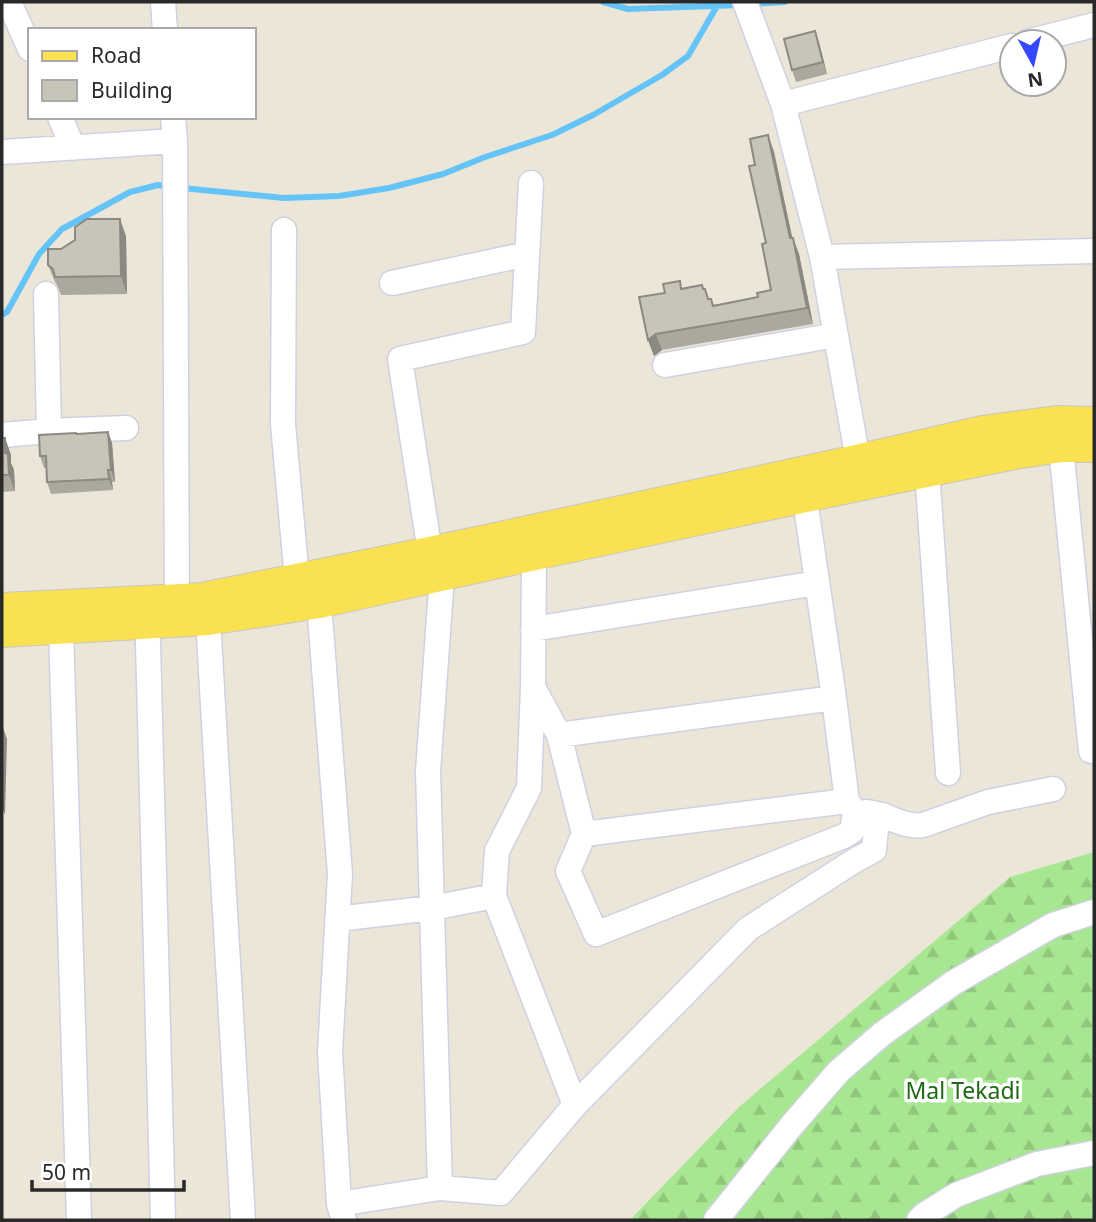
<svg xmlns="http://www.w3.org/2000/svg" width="1096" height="1222" viewBox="0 0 1096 1222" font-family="'Noto Sans',sans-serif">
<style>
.forest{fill:url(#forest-firs)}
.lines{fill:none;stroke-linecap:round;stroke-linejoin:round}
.stream{stroke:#64c4f7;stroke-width:6}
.minor-casing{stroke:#cfd1e3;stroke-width:27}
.major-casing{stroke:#c7c7c7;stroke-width:32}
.minor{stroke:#fff;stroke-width:24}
.major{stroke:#fae151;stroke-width:30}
.wall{fill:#aba99e}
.shaded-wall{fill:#8b8981}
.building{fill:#c7c4b8;stroke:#8b8981;stroke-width:2}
.labels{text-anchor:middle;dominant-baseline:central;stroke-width:7;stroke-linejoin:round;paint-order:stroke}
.park-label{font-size:23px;fill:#1f6a14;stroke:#fff}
</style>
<defs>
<pattern id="forest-firs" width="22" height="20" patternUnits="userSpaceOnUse" patternTransform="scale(1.75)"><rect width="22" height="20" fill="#a8e791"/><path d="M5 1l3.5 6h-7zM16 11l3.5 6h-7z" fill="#91c67d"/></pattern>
</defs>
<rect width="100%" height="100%" fill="#ece6d9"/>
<path class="forest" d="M 1094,852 L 1094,1220 L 630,1220 L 739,1107 L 1010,877 Z"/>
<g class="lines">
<path class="stream" d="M 603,2 L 628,9 L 740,5
M 751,4 L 785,2
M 182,188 L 284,198 L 339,196 L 389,188 L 443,174 L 485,157 L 552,135 L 593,115 L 662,75 L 688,56 L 717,6
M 2,315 L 7,312 L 39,254 L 62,229 L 130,192 L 158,185 L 171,187"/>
<g class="minor-casing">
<path id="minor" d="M 9,2 L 30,49
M 163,2 L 165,30
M 745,2 L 783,104 L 822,257 L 861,477
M 1027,42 L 1094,25
M 783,104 L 1012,46
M 60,117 L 73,148
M 173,117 L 175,141 L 177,617
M 2,152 L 175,141
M 284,230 L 283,424 L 297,579
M 822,257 L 1094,251
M 392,283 L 527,254
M 665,365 L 836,335
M 49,431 L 126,428
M 2,435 L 49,431 L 46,294
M 1061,447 L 1091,751
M 926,456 L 948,773
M 430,552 L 400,359 L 523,332 L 531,183
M 534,555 L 533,687 L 529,788 L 497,851 L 494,896 L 575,1105
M 442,576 L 428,771 L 440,1188 L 501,1193 L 575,1105 L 748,929 L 854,861 L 874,850 L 876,829 L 883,815
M 319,603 L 340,874 L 330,1052 L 339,1204 L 344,1220
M 147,604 L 163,1220
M 208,620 L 243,1220
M 61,629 L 79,1220
M 533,629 L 817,583
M 533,687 L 559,735 L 584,834 L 847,801
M 559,735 L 834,698 L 802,479
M 866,812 C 887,813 902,828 923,825 L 988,802 L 1053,789
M 584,834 L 568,871 L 596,934 L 844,836 L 852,831 L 855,812 L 847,801 L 834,698
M 337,919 L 432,908 L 494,896
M 339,1204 L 440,1188
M 716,1220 L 792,1125 L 839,1071 L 882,1034 L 953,983 L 1053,925 L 1094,912
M 919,1220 L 924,1215 L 956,1195 L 1037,1164 L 1094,1153"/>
</g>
<g class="major-casing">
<path id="major" d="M 2,608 L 202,598 L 430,552 L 857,460 L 982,431 L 1057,421 L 1094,422
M 2,632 L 208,620 L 319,603 L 534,555 L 862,485 L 1015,454 L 1061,447 L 1094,447"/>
</g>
<use href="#minor" class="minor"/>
<use href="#major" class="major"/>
</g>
<path class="wall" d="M 819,43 L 827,74 L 796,82 L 792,70 Z
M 768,135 L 774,152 L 792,238 L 793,238 L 799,254 L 813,324 L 662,350 L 654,356 L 648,340 L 682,288 L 702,285 L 709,299 L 711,299 L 714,305 L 758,297 L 771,290 L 755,165 Z
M 126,236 L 127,294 L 61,295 L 57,285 L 55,282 L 48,265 L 61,249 Z
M 108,432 L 112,443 L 115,482 L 112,482 L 113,490 L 51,494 L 47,482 L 46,468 L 44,468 L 40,456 L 77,434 Z
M 2,438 L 5,438 L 11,455 L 11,463 L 14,470 L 15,491 L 2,492 Z"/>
<path class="shaded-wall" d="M 815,31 L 819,43 L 827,74 L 823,62 Z
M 768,135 L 774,152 L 796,255 L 790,238 Z
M 120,219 L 126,236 L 127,294 L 121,276 Z
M 793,238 L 799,254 L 813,324 L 807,308 Z
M 656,334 L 662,350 L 654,356 L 648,340 Z
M 108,432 L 112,443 L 115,482 L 111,470 Z
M 5,438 L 11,455 L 11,463 L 14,470 L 15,491 L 9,475 L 5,453 Z
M 108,470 L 112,482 L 113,490 L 109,479 Z
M 2,725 L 7,739 L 5,815 L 2,806 Z"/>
<path class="building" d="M 815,31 L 823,62 L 792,70 L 784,39 Z
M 768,135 L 790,238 L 793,238 L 807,308 L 656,334 L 648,340 L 639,297 L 665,293 L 663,284 L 680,281 L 681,289 L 702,285 L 703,289 L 705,289 L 708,299 L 711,299 L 713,306 L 758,297 L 757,293 L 771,290 L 762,244 L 766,243 L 749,166 L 755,165 L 750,139 Z
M 87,219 L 120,219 L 121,276 L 55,277 L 53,269 L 48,265 L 48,249 L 61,249 L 75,240 L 75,227 Z
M 108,432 L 111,470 L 108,470 L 109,479 L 47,482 L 46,456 L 40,456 L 39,435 L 76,433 L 77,434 Z
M 2,438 L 5,438 L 5,453 L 8,454 L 9,475 L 2,475 Z"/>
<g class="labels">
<g class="park-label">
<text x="963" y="1090">Mal Tekadi</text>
</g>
</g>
<rect width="1096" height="1222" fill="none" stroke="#292929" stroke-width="7"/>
<rect x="28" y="28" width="228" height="91" fill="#ffffff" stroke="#a9a9a9" stroke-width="2"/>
<rect x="42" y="51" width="35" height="10" fill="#fae151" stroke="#a9a9a9" stroke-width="2"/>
<text x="91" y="63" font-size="21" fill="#292929">Road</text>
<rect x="42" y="80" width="35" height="21" fill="#c7c4b8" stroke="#a9a9a9" stroke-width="2"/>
<text x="91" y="98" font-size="21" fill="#292929">Building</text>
<g transform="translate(1033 63) rotate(172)"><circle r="33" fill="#ffffff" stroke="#a9a9a9" stroke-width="2"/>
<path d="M0-5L12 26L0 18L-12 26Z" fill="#3449ff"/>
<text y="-10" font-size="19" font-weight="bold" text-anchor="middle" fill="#292929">N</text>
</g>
<path d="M32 1180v10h152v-10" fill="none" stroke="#292929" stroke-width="3.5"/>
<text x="42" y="1180" font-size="21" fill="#292929" stroke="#ffffff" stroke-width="5" paint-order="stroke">50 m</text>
</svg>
